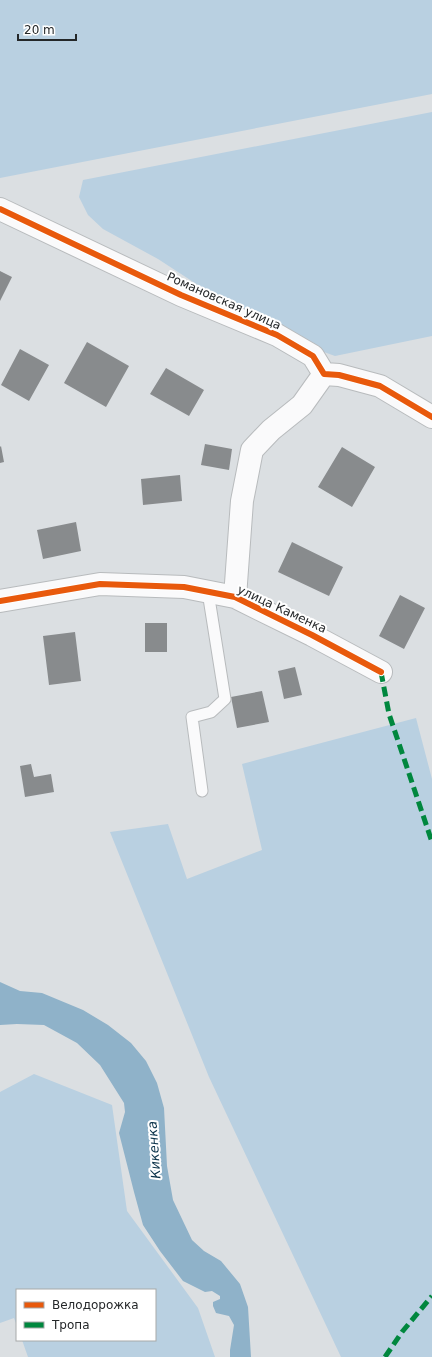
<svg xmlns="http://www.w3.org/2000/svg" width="432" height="1357" viewBox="0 0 432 1357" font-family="'DejaVu Sans',sans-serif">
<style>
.green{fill:#b9d0e1}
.water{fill:#8fb2c9}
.building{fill:#888b8d}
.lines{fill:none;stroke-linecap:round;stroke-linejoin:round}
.service-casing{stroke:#b8bbbd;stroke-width:13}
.minor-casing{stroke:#b8bbbd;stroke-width:24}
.service{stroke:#fafafb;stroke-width:11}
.minor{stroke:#fafafb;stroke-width:22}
.quiet{stroke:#00873e;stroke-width:5;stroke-dasharray:10 5;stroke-linecap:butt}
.cycleway-casing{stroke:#fff;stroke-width:8}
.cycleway{stroke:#e8590c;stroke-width:6}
.labels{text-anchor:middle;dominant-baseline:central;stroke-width:4;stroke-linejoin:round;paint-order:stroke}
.street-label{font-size:12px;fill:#242729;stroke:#fff}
.water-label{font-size:13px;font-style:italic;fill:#0a3249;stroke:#fff}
</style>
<rect width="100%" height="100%" fill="#dbdfe2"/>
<path class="green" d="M 0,0 L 432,0 L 432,94 L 0,178 Z
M 432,112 L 432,336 L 335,356 L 302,344 L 244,315 L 158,259 L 103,229 L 88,215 L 79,197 L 83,180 Z
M 416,718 L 432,779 L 432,1357 L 341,1357 L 209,1077 L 110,832 L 168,824 L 187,879 L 262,850 L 242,764 Z
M 34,1074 L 112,1105 L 127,1211 L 198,1308 L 215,1357 L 28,1357 L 22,1340 L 155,1340 L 155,1290 L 17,1290 L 17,1326 L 14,1318 L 0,1323 L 0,1092 Z"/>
<path class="water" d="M 0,982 L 20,991 L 42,993 L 83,1010 L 108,1025 L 131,1043 L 146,1061 L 157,1083 L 164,1108 L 167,1166 L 173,1200 L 192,1240 L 204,1251 L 221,1261 L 240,1284 L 248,1307 L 251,1357 L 230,1357 L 230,1350 L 234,1325 L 229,1316 L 216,1313 L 213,1306 L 213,1302 L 220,1299 L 220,1296 L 212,1291 L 205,1292 L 183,1281 L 160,1251 L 143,1225 L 134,1192 L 119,1133 L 125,1112 L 124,1103 L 100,1065 L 77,1043 L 44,1025 L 17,1024 L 0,1025 Z"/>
<path class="building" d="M 0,271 L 12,277 L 0,301 Z
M 87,342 L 129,366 L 106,407 L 64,383 Z
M 20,349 L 49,365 L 29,401 L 1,385 Z
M 166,368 L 204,390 L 189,416 L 150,394 Z
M 205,444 L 232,449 L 229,470 L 201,465 Z
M 1,446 L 4,462 L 0,463 L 0,447 Z
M 342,447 L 375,467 L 352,507 L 318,487 Z
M 180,475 L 182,501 L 143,505 L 141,479 Z
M 76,522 L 81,551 L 43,559 L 37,530 Z
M 292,542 L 343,567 L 329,596 L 278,572 Z
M 400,595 L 425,608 L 404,649 L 379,636 Z
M 145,623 L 167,623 L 167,652 L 145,652 Z
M 75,632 L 81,681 L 49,685 L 43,636 Z
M 295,667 L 302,695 L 284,699 L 278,671 Z
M 262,691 L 269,722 L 237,728 L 231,697 Z
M 31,764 L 34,777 L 51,774 L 54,792 L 25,797 L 20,766 Z"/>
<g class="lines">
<g class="service-casing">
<path id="service" d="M 202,791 L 192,717 L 211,712 L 225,699 L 208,592"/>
</g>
<g class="minor-casing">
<path id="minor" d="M 0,209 L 181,295 L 277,335 L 313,356 L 324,374 L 339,375 L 380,386 L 432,417
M 235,597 L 242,501 L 252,450 L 271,430 L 302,405 L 324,374
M 0,601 L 100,584 L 184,587 L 235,597 L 312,635 L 381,672"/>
</g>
<use href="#service" class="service"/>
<use href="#minor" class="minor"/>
<path class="quiet" d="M 381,672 L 389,714 L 432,842
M 385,1357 L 402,1332 L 432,1296"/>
<g class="cycleway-casing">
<path id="cycleway" d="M 0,209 L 181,295 L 277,335 L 313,356 L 324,374 L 339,375 L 380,386 L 432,417
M 0,601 L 100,584 L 184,587 L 235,597 L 312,635 L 381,672"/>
</g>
<use href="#cycleway" class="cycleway"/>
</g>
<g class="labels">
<g class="street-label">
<text transform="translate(224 301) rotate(24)">Романовская улица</text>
<text transform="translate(282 609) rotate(25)">улица Каменка</text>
</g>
<g class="water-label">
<text transform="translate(154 1150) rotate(-94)">Кикенка</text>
</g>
</g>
<rect x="16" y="1289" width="140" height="52" fill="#ffffff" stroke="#a7a9a9"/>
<rect x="24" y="1302" width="20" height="6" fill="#e8590c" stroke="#a7a9a9"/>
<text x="52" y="1309" font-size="12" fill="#242729">Велодорожка</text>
<rect x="24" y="1322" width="20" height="6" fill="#00873e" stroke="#a7a9a9"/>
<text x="52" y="1329" font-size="12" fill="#242729">Тропа</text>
<path d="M18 34v6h58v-6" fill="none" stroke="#242729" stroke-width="2"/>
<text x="24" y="34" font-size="12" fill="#242729" stroke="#ffffff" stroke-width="3" paint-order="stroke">20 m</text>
</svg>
